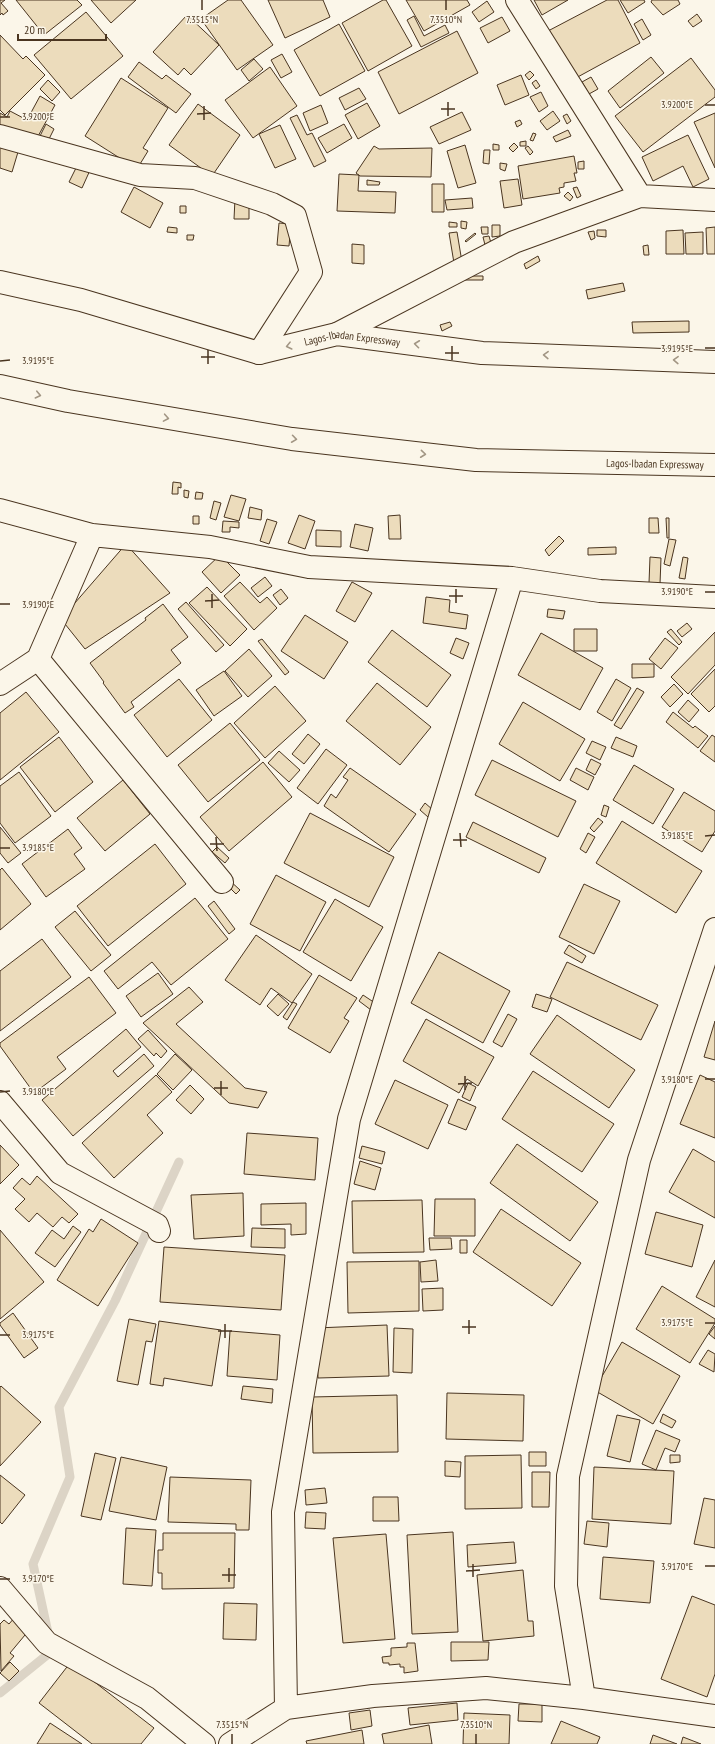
<svg xmlns="http://www.w3.org/2000/svg" width="715" height="1744" viewBox="0 0 715 1744" font-family="'PT Sans Narrow',sans-serif">
<style>
.lines{fill:none;stroke-linecap:round;stroke-linejoin:round}
.stream{stroke:#dcd4c6;stroke-width:9}
.building{fill:#ecdcbc;stroke:#4a3520}
.street-casing{stroke:#4a3520;stroke-width:24}
.highway-casing{stroke:#4a3520;stroke-width:24}
.street{stroke:#fbf6e9;stroke-width:22}
.highway{stroke:#fbf6e9;stroke-width:22}
.oneway{stroke:#a29684}
.ticks{fill:none;stroke:#4a3520;stroke-width:1.5}
.labels{text-anchor:middle;dominant-baseline:central;stroke-width:3;stroke-linejoin:round;paint-order:stroke}
.street-label{font-size:11px;fill:#4a3520;stroke:#fbf6e9}
.ticks-label{font-size:10px;text-anchor:middle;fill:#4a3520;stroke:#fbf6e9;stroke-width:3;stroke-linejoin:round;paint-order:stroke}
</style>
<rect width="100%" height="100%" fill="#fbf6e9"/>
<g class="lines">
<path class="stream" d="M 0,1693 L 52,1651 L 33,1564 L 70,1477 L 59,1407 L 115,1301 L 179,1162"/>
</g>
<path class="building" d="M 0,0 L 5,0 L 1,3 L 8,11 L 3,15 L 2,13 L 0,15 Z
M 16,0 L 77,0 L 82,5 L 44,35 Z
M 91,0 L 136,0 L 111,23 Z
M 228,0 L 241,0 L 273,45 L 237,70 L 201,19 Z
M 268,0 L 323,0 L 330,17 L 285,38 Z
M 383,0 L 386,0 L 412,46 L 368,71 L 342,23 Z
M 406,0 L 467,0 L 470,5 L 424,31 Z
M 534,0 L 568,0 L 542,15 Z
M 607,0 L 618,0 L 640,43 L 574,79 L 548,31 Z
M 620,0 L 644,0 L 645,2 L 628,13 Z
M 652,0 L 678,0 L 680,4 L 663,15 L 651,2 Z
M 487,1 L 494,12 L 479,22 L 472,12 Z
M 86,12 L 123,56 L 71,99 L 34,55 Z
M 697,14 L 702,21 L 693,27 L 688,21 Z
M 187,15 L 219,45 L 191,75 L 184,68 L 178,75 L 153,52 Z
M 414,16 L 424,36 L 445,25 L 449,33 L 421,47 L 407,20 Z
M 502,17 L 510,31 L 488,43 L 480,28 Z
M 642,19 L 651,35 L 643,40 L 634,24 Z
M 339,24 L 365,71 L 320,96 L 294,50 Z
M 457,31 L 478,73 L 399,114 L 378,72 Z
M 0,35 L 23,59 L 26,56 L 45,75 L 5,115 L 0,110 Z
M 282,54 L 292,72 L 281,78 L 271,60 Z
M 651,57 L 664,73 L 620,108 L 608,91 Z
M 691,58 L 715,90 L 715,97 L 643,152 L 615,116 Z
M 254,59 L 263,69 L 249,81 L 241,70 Z
M 139,62 L 162,79 L 166,75 L 191,94 L 176,113 L 128,77 Z
M 270,67 L 297,106 L 253,138 L 225,100 Z
M 530,71 L 534,75 L 529,80 L 525,75 Z
M 521,75 L 529,95 L 505,105 L 497,85 Z
M 591,77 L 598,89 L 589,94 L 582,82 Z
M 121,78 L 168,108 L 143,148 L 148,151 L 137,169 L 85,136 Z
M 48,80 L 60,92 L 52,101 L 40,89 Z
M 536,80 L 540,86 L 536,89 L 532,83 Z
M 359,88 L 366,99 L 345,110 L 339,98 Z
M 541,92 L 548,106 L 539,112 L 530,97 Z
M 40,96 L 55,105 L 36,140 L 0,131 L 0,113 L 7,117 L 10,111 L 27,120 Z
M 367,103 L 380,126 L 358,139 L 345,115 Z
M 198,104 L 240,135 L 212,176 L 169,145 Z
M 321,105 L 328,123 L 310,131 L 303,113 Z
M 553,111 L 560,121 L 547,130 L 540,121 Z
M 462,112 L 471,130 L 439,144 L 430,127 Z
M 715,113 L 715,168 L 694,122 Z
M 567,114 L 571,121 L 567,124 L 563,116 Z
M 297,115 L 307,135 L 312,133 L 326,161 L 314,167 L 290,118 Z
M 520,120 L 522,124 L 517,127 L 515,122 Z
M 46,124 L 54,129 L 47,143 L 39,138 Z
M 344,124 L 352,138 L 327,153 L 318,138 Z
M 280,125 L 296,159 L 275,168 L 259,134 Z
M 568,130 L 571,136 L 556,142 L 553,137 Z
M 533,133 L 536,134 L 533,141 L 530,140 Z
M 688,135 L 709,179 L 693,187 L 683,166 L 653,181 L 642,157 Z
M 526,141 L 526,146 L 520,146 L 520,142 Z
M 514,143 L 518,147 L 513,152 L 509,148 Z
M 493,144 L 499,145 L 499,150 L 493,150 Z
M 0,145 L 18,152 L 12,172 L 0,168 Z
M 465,145 L 476,183 L 458,188 L 447,151 Z
M 374,146 L 379,149 L 432,148 L 431,177 L 360,176 L 356,173 Z
M 528,146 L 533,152 L 530,155 L 525,148 Z
M 484,150 L 490,150 L 489,164 L 483,163 Z
M 574,156 L 577,173 L 574,173 L 576,181 L 564,183 L 564,187 L 559,188 L 560,193 L 523,199 L 518,166 Z
M 584,161 L 584,169 L 578,169 L 578,162 Z
M 79,162 L 91,168 L 82,188 L 69,182 Z
M 500,163 L 507,164 L 505,171 L 500,169 Z
M 339,174 L 359,175 L 358,191 L 396,192 L 395,213 L 337,211 Z
M 518,179 L 522,205 L 504,208 L 500,181 Z
M 367,180 L 380,182 L 379,185 L 367,185 Z
M 432,184 L 444,184 L 444,212 L 432,212 Z
M 134,187 L 163,203 L 150,228 L 121,212 Z
M 577,187 L 581,196 L 577,198 L 573,188 Z
M 568,192 L 573,197 L 570,201 L 564,196 Z
M 472,198 L 473,208 L 447,210 L 445,200 Z
M 235,199 L 249,199 L 249,219 L 234,219 Z
M 180,206 L 186,206 L 186,213 L 180,213 Z
M 461,221 L 467,222 L 466,229 L 461,228 Z
M 449,222 L 457,223 L 457,227 L 449,227 Z
M 279,223 L 291,224 L 289,246 L 277,245 Z
M 492,225 L 500,225 L 500,236 L 492,237 Z
M 168,227 L 177,228 L 177,233 L 167,232 Z
M 481,227 L 488,227 L 488,234 L 482,234 Z
M 715,227 L 715,254 L 707,254 L 706,228 Z
M 597,230 L 606,230 L 606,237 L 597,236 Z
M 683,230 L 684,254 L 666,254 L 666,231 Z
M 594,231 L 595,238 L 591,240 L 588,232 Z
M 457,232 L 462,262 L 454,263 L 449,233 Z
M 703,232 L 703,254 L 686,254 L 685,233 Z
M 475,233 L 476,234 L 466,242 L 465,241 Z
M 187,235 L 194,235 L 193,240 L 187,240 Z
M 489,236 L 491,243 L 485,245 L 483,237 Z
M 352,244 L 364,245 L 364,264 L 352,263 Z
M 648,245 L 649,255 L 644,255 L 643,246 Z
M 538,256 L 540,261 L 526,269 L 524,264 Z
M 464,276 L 483,276 L 483,280 L 465,280 Z
M 623,283 L 625,291 L 588,299 L 586,290 Z
M 689,321 L 689,332 L 633,333 L 632,322 Z
M 450,322 L 452,326 L 442,331 L 440,325 Z
M 173,482 L 181,483 L 181,488 L 178,487 L 178,494 L 172,494 Z
M 184,490 L 189,491 L 188,498 L 184,497 Z
M 196,492 L 203,493 L 202,499 L 195,499 Z
M 231,495 L 246,499 L 239,521 L 224,517 Z
M 214,501 L 221,503 L 216,520 L 210,518 Z
M 250,507 L 262,510 L 261,520 L 248,518 Z
M 299,515 L 315,521 L 305,549 L 288,543 Z
M 400,515 L 401,539 L 389,539 L 388,516 Z
M 193,516 L 199,516 L 199,524 L 193,524 Z
M 649,518 L 658,518 L 659,533 L 649,533 Z
M 666,518 L 669,518 L 669,538 L 667,538 Z
M 267,519 L 277,522 L 269,544 L 260,541 Z
M 223,521 L 239,522 L 239,528 L 230,527 L 230,532 L 222,532 Z
M 355,524 L 373,528 L 368,551 L 350,547 Z
M 316,530 L 341,531 L 341,547 L 316,546 Z
M 559,536 L 564,541 L 549,556 L 545,550 Z
M 669,539 L 676,540 L 670,566 L 664,564 Z
M 126,544 L 170,593 L 85,649 L 61,619 Z
M 616,547 L 616,554 L 588,555 L 588,548 Z
M 220,555 L 240,575 L 221,593 L 202,572 Z
M 650,557 L 661,558 L 660,584 L 649,583 Z
M 683,557 L 688,558 L 685,579 L 679,578 Z
M 265,577 L 272,586 L 258,597 L 251,588 Z
M 240,582 L 260,603 L 267,597 L 277,608 L 254,630 L 224,596 Z
M 352,582 L 372,593 L 355,622 L 336,611 Z
M 207,587 L 247,629 L 230,646 L 189,603 Z
M 281,589 L 288,598 L 280,605 L 273,595 Z
M 426,597 L 450,600 L 449,612 L 468,615 L 466,629 L 423,623 Z
M 186,602 L 224,645 L 216,652 L 178,609 Z
M 163,604 L 188,637 L 171,650 L 181,663 L 131,702 L 134,707 L 125,713 L 103,683 L 104,682 L 90,663 L 146,620 L 145,618 Z
M 548,609 L 565,611 L 563,619 L 547,617 Z
M 305,615 L 348,642 L 324,679 L 281,651 Z
M 687,623 L 692,629 L 682,637 L 677,631 Z
M 574,629 L 597,629 L 597,651 L 574,651 Z
M 671,629 L 682,642 L 679,645 L 667,632 Z
M 392,630 L 451,675 L 427,707 L 368,662 Z
M 715,632 L 715,665 L 688,694 L 671,677 Z
M 541,633 L 603,668 L 580,710 L 518,675 Z
M 456,638 L 469,643 L 463,659 L 450,653 Z
M 665,638 L 678,648 L 661,669 L 649,659 Z
M 262,639 L 289,672 L 285,675 L 258,641 Z
M 249,649 L 272,676 L 248,697 L 225,671 Z
M 632,664 L 654,664 L 654,677 L 632,678 Z
M 715,669 L 715,706 L 709,712 L 691,694 Z
M 224,671 L 242,696 L 214,716 L 196,690 Z
M 179,679 L 212,720 L 167,757 L 134,715 Z
M 616,679 L 631,688 L 612,721 L 597,712 Z
M 377,683 L 431,727 L 400,765 L 346,721 Z
M 674,684 L 683,694 L 670,707 L 661,697 Z
M 275,686 L 306,721 L 265,758 L 234,723 Z
M 637,688 L 644,692 L 621,729 L 614,725 Z
M 26,692 L 59,732 L 0,780 L 0,713 Z
M 688,700 L 699,710 L 689,722 L 678,712 Z
M 523,702 L 585,739 L 560,781 L 499,744 Z
M 673,712 L 693,728 L 695,726 L 708,736 L 698,748 L 666,722 Z
M 230,723 L 260,760 L 208,802 L 178,765 Z
M 308,734 L 320,744 L 304,764 L 292,754 Z
M 712,735 L 715,737 L 715,762 L 700,751 Z
M 59,737 L 93,782 L 55,812 L 20,767 Z
M 616,737 L 637,746 L 633,757 L 611,748 Z
M 592,741 L 606,747 L 600,760 L 586,753 Z
M 326,749 L 347,765 L 318,804 L 297,788 Z
M 279,751 L 300,770 L 289,782 L 268,763 Z
M 591,759 L 601,764 L 595,775 L 586,770 Z
M 492,760 L 576,801 L 558,837 L 475,795 Z
M 263,762 L 292,797 L 229,851 L 200,817 Z
M 634,765 L 674,789 L 653,824 L 613,800 Z
M 350,768 L 416,814 L 389,852 L 324,806 L 331,794 L 336,798 L 348,780 L 343,777 Z
M 576,768 L 594,777 L 588,790 L 570,780 Z
M 19,772 L 51,816 L 15,843 L 0,823 L 0,786 Z
M 123,780 L 150,814 L 105,851 L 77,818 Z
M 684,792 L 715,811 L 715,831 L 702,852 L 662,827 Z
M 425,803 L 433,810 L 428,817 L 420,810 Z
M 604,805 L 609,807 L 606,817 L 601,815 Z
M 310,813 L 394,857 L 369,907 L 284,863 Z
M 598,818 L 603,822 L 594,832 L 590,828 Z
M 622,821 L 702,871 L 676,913 L 596,863 Z
M 473,822 L 546,858 L 539,873 L 466,837 Z
M 0,827 L 21,853 L 8,863 L 0,853 Z
M 68,829 L 82,848 L 74,854 L 85,869 L 46,897 L 22,864 Z
M 588,833 L 595,837 L 586,853 L 580,849 Z
M 155,844 L 186,884 L 108,946 L 77,906 Z
M 217,847 L 229,858 L 225,863 L 212,852 Z
M 2,868 L 31,904 L 0,930 L 0,870 Z
M 276,875 L 326,902 L 300,951 L 250,924 Z
M 228,879 L 240,890 L 236,894 L 224,882 Z
M 584,884 L 620,901 L 594,954 L 559,937 Z
M 195,898 L 228,939 L 171,985 L 152,962 L 118,989 L 104,971 Z
M 335,899 L 383,927 L 351,981 L 303,952 Z
M 214,901 L 235,929 L 229,934 L 208,906 Z
M 75,911 L 111,955 L 91,971 L 55,927 Z
M 256,935 L 312,974 L 292,1003 L 271,988 L 260,1005 L 225,980 Z
M 42,939 L 71,977 L 0,1031 L 0,971 Z
M 569,945 L 586,956 L 582,963 L 564,953 Z
M 439,952 L 510,991 L 483,1043 L 411,1003 Z
M 567,962 L 658,1005 L 641,1040 L 550,997 Z
M 158,973 L 173,994 L 141,1017 L 126,996 Z
M 319,975 L 357,998 L 344,1018 L 349,1021 L 330,1053 L 288,1028 Z
M 89,977 L 116,1013 L 57,1057 L 66,1069 L 34,1093 L 0,1046 L 0,1043 Z
M 189,987 L 203,1002 L 176,1024 L 245,1088 L 267,1092 L 258,1108 L 229,1103 L 143,1023 Z
M 278,994 L 289,1004 L 278,1016 L 267,1006 Z
M 536,994 L 552,999 L 547,1012 L 532,1007 Z
M 363,995 L 375,1003 L 371,1010 L 359,1001 Z
M 293,1002 L 297,1004 L 287,1020 L 283,1017 Z
M 508,1014 L 517,1019 L 502,1047 L 493,1042 Z
M 557,1015 L 635,1070 L 609,1108 L 530,1054 Z
M 426,1019 L 494,1057 L 478,1086 L 467,1079 L 459,1093 L 403,1061 Z
M 715,1021 L 715,1060 L 704,1057 Z
M 126,1029 L 141,1047 L 113,1071 L 118,1077 L 144,1054 L 154,1066 L 73,1136 L 42,1100 Z
M 148,1030 L 167,1051 L 161,1058 L 156,1053 L 154,1056 L 138,1039 Z
M 175,1054 L 192,1070 L 173,1090 L 157,1074 Z
M 533,1071 L 614,1124 L 582,1172 L 502,1119 Z
M 156,1075 L 172,1092 L 147,1115 L 163,1133 L 114,1178 L 82,1143 Z
M 700,1075 L 715,1082 L 715,1138 L 680,1124 Z
M 395,1080 L 448,1105 L 428,1149 L 375,1124 Z
M 468,1083 L 476,1087 L 470,1101 L 462,1097 Z
M 190,1085 L 204,1099 L 191,1114 L 176,1100 Z
M 458,1099 L 476,1107 L 466,1130 L 448,1123 Z
M 247,1133 L 318,1138 L 315,1180 L 244,1174 Z
M 517,1144 L 598,1202 L 570,1241 L 490,1183 Z
M 0,1145 L 19,1165 L 0,1184 Z
M 362,1146 L 385,1152 L 382,1164 L 359,1158 Z
M 693,1149 L 715,1162 L 715,1218 L 669,1192 Z
M 360,1161 L 381,1168 L 375,1190 L 354,1184 Z
M 37,1176 L 78,1214 L 69,1223 L 62,1217 L 53,1227 L 37,1213 L 29,1222 L 15,1209 L 25,1199 L 13,1188 L 22,1178 L 30,1185 Z
M 243,1193 L 244,1236 L 194,1239 L 191,1195 Z
M 435,1199 L 475,1199 L 475,1236 L 434,1236 Z
M 422,1200 L 424,1252 L 353,1253 L 352,1201 Z
M 306,1203 L 306,1234 L 291,1235 L 291,1224 L 261,1225 L 261,1204 Z
M 501,1209 L 581,1263 L 552,1306 L 473,1252 Z
M 656,1212 L 703,1225 L 692,1267 L 645,1254 Z
M 101,1219 L 138,1243 L 98,1306 L 57,1280 L 89,1229 L 93,1232 Z
M 73,1226 L 81,1232 L 55,1267 L 35,1253 L 52,1230 L 64,1239 Z
M 252,1228 L 285,1229 L 285,1248 L 251,1247 Z
M 0,1230 L 44,1282 L 0,1319 Z
M 429,1238 L 451,1238 L 452,1249 L 430,1250 Z
M 460,1240 L 467,1240 L 467,1253 L 460,1253 Z
M 164,1247 L 285,1255 L 281,1310 L 160,1302 Z
M 436,1260 L 438,1281 L 421,1282 L 420,1262 Z
M 715,1260 L 715,1307 L 696,1297 Z
M 419,1261 L 419,1311 L 348,1313 L 347,1262 Z
M 662,1286 L 715,1319 L 715,1323 L 690,1363 L 636,1329 Z
M 443,1288 L 443,1310 L 423,1311 L 422,1289 Z
M 13,1313 L 38,1348 L 24,1358 L 0,1325 L 0,1323 Z
M 129,1319 L 156,1324 L 152,1342 L 146,1341 L 138,1385 L 117,1381 Z
M 159,1321 L 221,1330 L 212,1386 L 164,1378 L 163,1386 L 150,1384 Z
M 387,1325 L 389,1376 L 318,1378 L 316,1328 Z
M 715,1326 L 715,1339 L 709,1334 Z
M 394,1328 L 413,1329 L 412,1373 L 393,1372 Z
M 230,1331 L 280,1335 L 277,1380 L 227,1376 Z
M 622,1342 L 680,1376 L 653,1424 L 594,1390 Z
M 708,1350 L 715,1354 L 714,1372 L 699,1364 Z
M 1,1386 L 41,1422 L 0,1466 L 0,1387 Z
M 243,1386 L 273,1389 L 272,1403 L 241,1399 Z
M 447,1393 L 524,1395 L 523,1441 L 446,1439 Z
M 397,1395 L 398,1452 L 313,1453 L 312,1397 Z
M 663,1414 L 676,1421 L 672,1428 L 660,1422 Z
M 617,1415 L 640,1420 L 630,1462 L 607,1456 Z
M 656,1430 L 680,1440 L 675,1452 L 665,1448 L 656,1470 L 642,1464 Z
M 529,1452 L 546,1452 L 546,1466 L 529,1466 Z
M 95,1453 L 116,1458 L 101,1520 L 81,1516 Z
M 521,1455 L 522,1508 L 465,1509 L 465,1456 Z
M 670,1455 L 680,1455 L 680,1462 L 670,1463 Z
M 121,1457 L 167,1467 L 156,1520 L 109,1511 Z
M 445,1461 L 461,1462 L 460,1477 L 445,1476 Z
M 594,1467 L 674,1471 L 671,1524 L 592,1519 Z
M 532,1472 L 550,1472 L 549,1507 L 532,1507 Z
M 0,1475 L 25,1495 L 2,1524 L 0,1522 Z
M 170,1477 L 251,1480 L 249,1530 L 236,1530 L 236,1524 L 168,1522 Z
M 325,1488 L 327,1503 L 306,1505 L 305,1490 Z
M 373,1497 L 398,1497 L 399,1521 L 373,1521 Z
M 704,1498 L 715,1500 L 715,1548 L 694,1544 Z
M 306,1512 L 326,1513 L 325,1529 L 305,1528 Z
M 587,1521 L 609,1523 L 607,1547 L 584,1544 Z
M 126,1528 L 156,1530 L 152,1586 L 123,1584 Z
M 453,1532 L 458,1632 L 412,1634 L 407,1535 Z
M 163,1533 L 235,1533 L 234,1588 L 162,1589 L 162,1573 L 158,1573 L 158,1550 L 163,1550 Z
M 386,1534 L 395,1639 L 343,1643 L 333,1538 Z
M 514,1542 L 516,1563 L 468,1567 L 467,1545 Z
M 603,1557 L 654,1561 L 650,1603 L 600,1599 Z
M 523,1570 L 528,1621 L 533,1621 L 534,1636 L 483,1641 L 477,1575 Z
M 692,1596 L 715,1605 L 715,1674 L 707,1697 L 661,1679 Z
M 224,1603 L 257,1604 L 256,1640 L 223,1639 Z
M 15,1617 L 30,1629 L 10,1653 L 14,1656 L 1,1671 L 0,1624 L 4,1620 L 9,1624 Z
M 451,1642 L 489,1642 L 488,1660 L 451,1661 Z
M 407,1643 L 415,1643 L 418,1671 L 404,1673 L 404,1667 L 400,1667 L 400,1664 L 389,1665 L 389,1663 L 383,1663 L 382,1657 L 391,1656 L 391,1648 L 407,1647 Z
M 10,1662 L 19,1671 L 9,1681 L 0,1673 Z
M 70,1663 L 154,1728 L 141,1744 L 92,1744 L 39,1703 Z
M 457,1703 L 458,1720 L 410,1725 L 408,1708 Z
M 519,1704 L 542,1704 L 542,1722 L 518,1721 Z
M 370,1710 L 372,1726 L 351,1730 L 349,1713 Z
M 464,1713 L 510,1715 L 509,1744 L 463,1744 Z
M 561,1721 L 600,1737 L 597,1744 L 551,1744 Z
M 50,1723 L 82,1744 L 37,1744 Z
M 429,1725 L 432,1744 L 384,1744 L 382,1734 Z
M 362,1730 L 364,1744 L 307,1744 L 306,1741 Z
M 653,1735 L 677,1744 L 650,1744 Z
M 683,1737 L 701,1744 L 681,1744 Z"/>
<g class="lines">
<g class="street-casing">
<path id="street" d="M 517,0 L 640,196
M 0,136 L 140,175 L 195,178 L 272,204 L 295,216 L 311,272 L 259,353
M 337,334 L 514,242 L 640,196 L 715,200
M 0,510 L 92,535 L 210,547 L 309,567 L 512,578 L 600,591 L 715,597
M 38,659 L 222,882
M 0,684 L 38,659 L 92,535
M 0,1102 L 60,1173 L 157,1225 L 159,1231
M 0,1588 L 47,1643 L 147,1698 L 204,1744
M 584,1698 L 566,1586 L 568,1476 L 639,1160 L 715,929
M 286,1708 L 283,1512 L 349,1119 L 512,578
M 230,1744 L 286,1708 L 373,1696 L 486,1688 L 584,1698 L 715,1716"/>
</g>
<g class="highway-casing">
<g id="highway">
<path id="s1" d="M 0,282 L 81,300 L 259,353 L 337,334 L 482,353 L 715,362"/>
<path id="s2" d="M 0,386 L 68,401 L 292,439 L 476,460 L 715,465"/>
</g>
</g>
<use href="#street" class="street"/>
<use href="#highway" class="highway"/>
</g>
<defs><path id="oneway-chevron" d="M-2-3.5L2.5 0L-2 3.5" fill="none" stroke-width="1.6" stroke-linecap="round" stroke-linejoin="round"/></defs>
<g class="oneway">
<use href="#oneway-chevron" transform="translate(417 344) rotate(-173)"/>
<use href="#oneway-chevron" transform="translate(289 346) rotate(166)"/>
<use href="#oneway-chevron" transform="translate(546 355) rotate(-178)"/>
<use href="#oneway-chevron" transform="translate(676 360) rotate(-178)"/>
<use href="#oneway-chevron" transform="translate(38 395) rotate(13)"/>
<use href="#oneway-chevron" transform="translate(166 418) rotate(10)"/>
<use href="#oneway-chevron" transform="translate(294 439) rotate(8)"/>
<use href="#oneway-chevron" transform="translate(423 454) rotate(6)"/>
</g>
<path class="ticks" d="M 202,0 L 202,10M 446,0 L 446,10M 448,102 L 448,116M 705,105 L 715,105M 204,106 L 204,120M 441,109 L 455,109M 197,114 L 211,113M 0,117 L 10,117M 452,346 L 452,360M 705,348 L 715,348M 208,350 L 208,364M 445,353 L 459,353M 201,357 L 215,357M 0,361 L 10,360M 456,589 L 456,603M 705,592 L 715,592M 212,594 L 212,608M 449,596 L 463,596M 205,601 L 219,600M 0,604 L 10,604M 460,833 L 461,847M 705,836 L 715,835M 216,837 L 217,851M 453,840 L 467,840M 210,844 L 224,844M 0,848 L 10,848M 465,1076 L 465,1090M 705,1079 L 715,1079M 221,1081 L 221,1095M 458,1084 L 472,1083M 214,1088 L 228,1088M 0,1092 L 10,1091M 469,1320 L 469,1334M 705,1323 L 715,1323M 225,1324 L 225,1338M 462,1327 L 476,1327M 218,1331 L 232,1331M 0,1335 L 10,1335M 473,1564 L 473,1577M 705,1566 L 715,1566M 229,1568 L 229,1582M 466,1571 L 480,1570M 222,1575 L 236,1575M 0,1579 L 10,1579M 232,1734 L 232,1744M 476,1734 L 476,1744"/>
<g class="labels">
<g class="street-label">
<text stroke="none"><textPath href="#s1" startOffset="364">Lagos-Ibadan Expressway</textPath></text>
<text stroke="none"><textPath href="#s2" startOffset="661">Lagos-Ibadan Expressway</textPath></text>
</g>
</g>
<g class="ticks-label">
<text x="202" y="23">7.3515°N</text>
<text x="446" y="23">7.3510°N</text>
<text x="677" y="108">3.9200°E</text>
<text x="38" y="120">3.9200°E</text>
<text x="677" y="352">3.9195°E</text>
<text x="38" y="364">3.9195°E</text>
<text x="677" y="595">3.9190°E</text>
<text x="38" y="608">3.9190°E</text>
<text x="677" y="839">3.9185°E</text>
<text x="38" y="851">3.9185°E</text>
<text x="677" y="1083">3.9180°E</text>
<text x="38" y="1095">3.9180°E</text>
<text x="677" y="1326">3.9175°E</text>
<text x="38" y="1338">3.9175°E</text>
<text x="677" y="1570">3.9170°E</text>
<text x="38" y="1582">3.9170°E</text>
<text x="232" y="1728">7.3515°N</text>
<text x="476" y="1728">7.3510°N</text>
</g>
<path d="M18 34v6h88v-6" fill="none" stroke="#4a3520" stroke-width="2"/>
<text x="24" y="34" font-size="12" fill="#4a3520" stroke="#fbf6e9" stroke-width="3" paint-order="stroke">20 m</text>
</svg>
